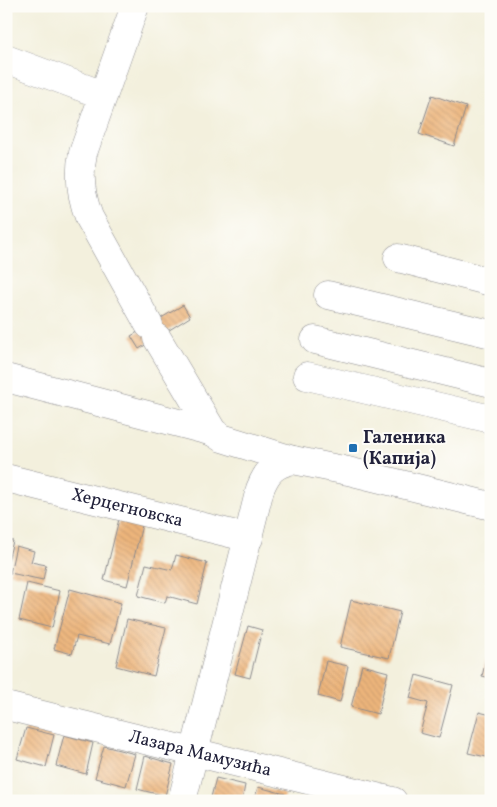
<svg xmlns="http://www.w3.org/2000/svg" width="497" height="807" viewBox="0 0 497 807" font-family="Vollkorn,serif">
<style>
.building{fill:url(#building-back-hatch)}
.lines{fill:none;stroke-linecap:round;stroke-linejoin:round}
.minor-casing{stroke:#8a898c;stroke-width:29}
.minor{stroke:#fff;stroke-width:28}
.poi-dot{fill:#1f6fb2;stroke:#fdfcf7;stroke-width:2}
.labels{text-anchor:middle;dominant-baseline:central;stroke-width:4;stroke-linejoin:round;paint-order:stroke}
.poi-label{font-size:18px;font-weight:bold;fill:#22223b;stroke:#fdfcf7;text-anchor:start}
.street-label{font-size:18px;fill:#22223b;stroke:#fdfcf7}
</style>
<defs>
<pattern id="building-back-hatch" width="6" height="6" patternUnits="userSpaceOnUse" patternTransform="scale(1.25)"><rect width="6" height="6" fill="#edb57c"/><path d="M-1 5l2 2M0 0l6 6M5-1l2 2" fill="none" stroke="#cb9b6c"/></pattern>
</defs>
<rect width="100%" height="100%" fill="#fdfcf7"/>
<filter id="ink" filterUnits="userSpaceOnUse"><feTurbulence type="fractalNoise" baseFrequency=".02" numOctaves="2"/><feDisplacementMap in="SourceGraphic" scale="10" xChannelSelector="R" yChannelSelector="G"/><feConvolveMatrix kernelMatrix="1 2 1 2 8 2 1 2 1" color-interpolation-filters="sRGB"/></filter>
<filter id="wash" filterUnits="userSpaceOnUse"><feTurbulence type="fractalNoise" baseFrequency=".0096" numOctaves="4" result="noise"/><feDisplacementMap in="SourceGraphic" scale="20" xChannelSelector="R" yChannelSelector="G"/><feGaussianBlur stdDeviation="1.12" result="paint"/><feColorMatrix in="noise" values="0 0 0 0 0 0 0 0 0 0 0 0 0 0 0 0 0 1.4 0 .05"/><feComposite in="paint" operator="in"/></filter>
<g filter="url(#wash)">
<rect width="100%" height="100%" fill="#f3f0dd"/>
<g id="blocks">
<path class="building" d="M 432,95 L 466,107 L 454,146 L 419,134 Z
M 183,305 L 190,317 L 139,349 L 131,336 Z
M 119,519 L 142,525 L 127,586 L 104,580 Z
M 6,540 L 13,541 L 7,564 L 6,564 Z
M 16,546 L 34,551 L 31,562 L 46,565 L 43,580 L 10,573 Z
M 176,555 L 207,563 L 197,604 L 167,596 L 165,603 L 138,596 L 146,564 L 172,570 Z
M 27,583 L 60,591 L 52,628 L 19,620 Z
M 70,589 L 121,603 L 110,644 L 77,636 L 72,654 L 54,649 Z
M 351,600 L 400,612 L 389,658 L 340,647 Z
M 127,619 L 166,628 L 154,676 L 116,666 Z
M 248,626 L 262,630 L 250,678 L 235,674 Z
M 490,644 L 491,644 L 491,678 L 482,676 Z
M 326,661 L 348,666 L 340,702 L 318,696 Z
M 362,665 L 388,672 L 378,714 L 351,707 Z
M 416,675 L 453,685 L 439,738 L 420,733 L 428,703 L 410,698 Z
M 479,712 L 491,715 L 491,758 L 468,753 Z
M 26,728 L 54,735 L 46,767 L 17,759 Z
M 64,735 L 93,743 L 86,774 L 56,766 Z
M 104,746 L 135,754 L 126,786 L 95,778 Z
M 145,756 L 173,764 L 165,796 L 137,789 Z
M 216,778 L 245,785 L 242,801 L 210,801 Z
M 258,787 L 285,794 L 284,801 L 254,801 Z"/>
</g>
</g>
<g filter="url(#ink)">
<use href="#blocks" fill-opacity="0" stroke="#8a898c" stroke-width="1"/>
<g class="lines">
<g class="minor-casing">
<g id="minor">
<path d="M 135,6 L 83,153 C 78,176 81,196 89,217 L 149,325"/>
<path d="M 6,59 L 103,95"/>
<path d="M 398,258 L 491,282"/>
<path d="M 328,295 L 491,334"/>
<path d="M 157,338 L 213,432 L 222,438 L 293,460 L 348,471 L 491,506"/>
<path d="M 315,340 L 491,383"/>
<path d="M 307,376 L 491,419"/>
<path d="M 6,378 L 213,432"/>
<path id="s1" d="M 6,478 L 249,538"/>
<path id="s2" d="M 6,706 L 393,801"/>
<path d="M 182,801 L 260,489 C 267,471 274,464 293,460"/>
</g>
</g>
<use href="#minor" class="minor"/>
</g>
</g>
<rect class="poi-dot" x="348" y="443" width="10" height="10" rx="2.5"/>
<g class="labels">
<g class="poi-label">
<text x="363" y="438">Галеника<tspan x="363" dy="21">(Капија)</tspan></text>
</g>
<g class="street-label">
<text stroke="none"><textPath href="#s1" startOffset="125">Херцегновска</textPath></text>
<text stroke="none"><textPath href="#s2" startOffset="200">Лазара Мамузића</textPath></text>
</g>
</g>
<rect width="497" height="807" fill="none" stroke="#fdfcf7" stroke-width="25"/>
</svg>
